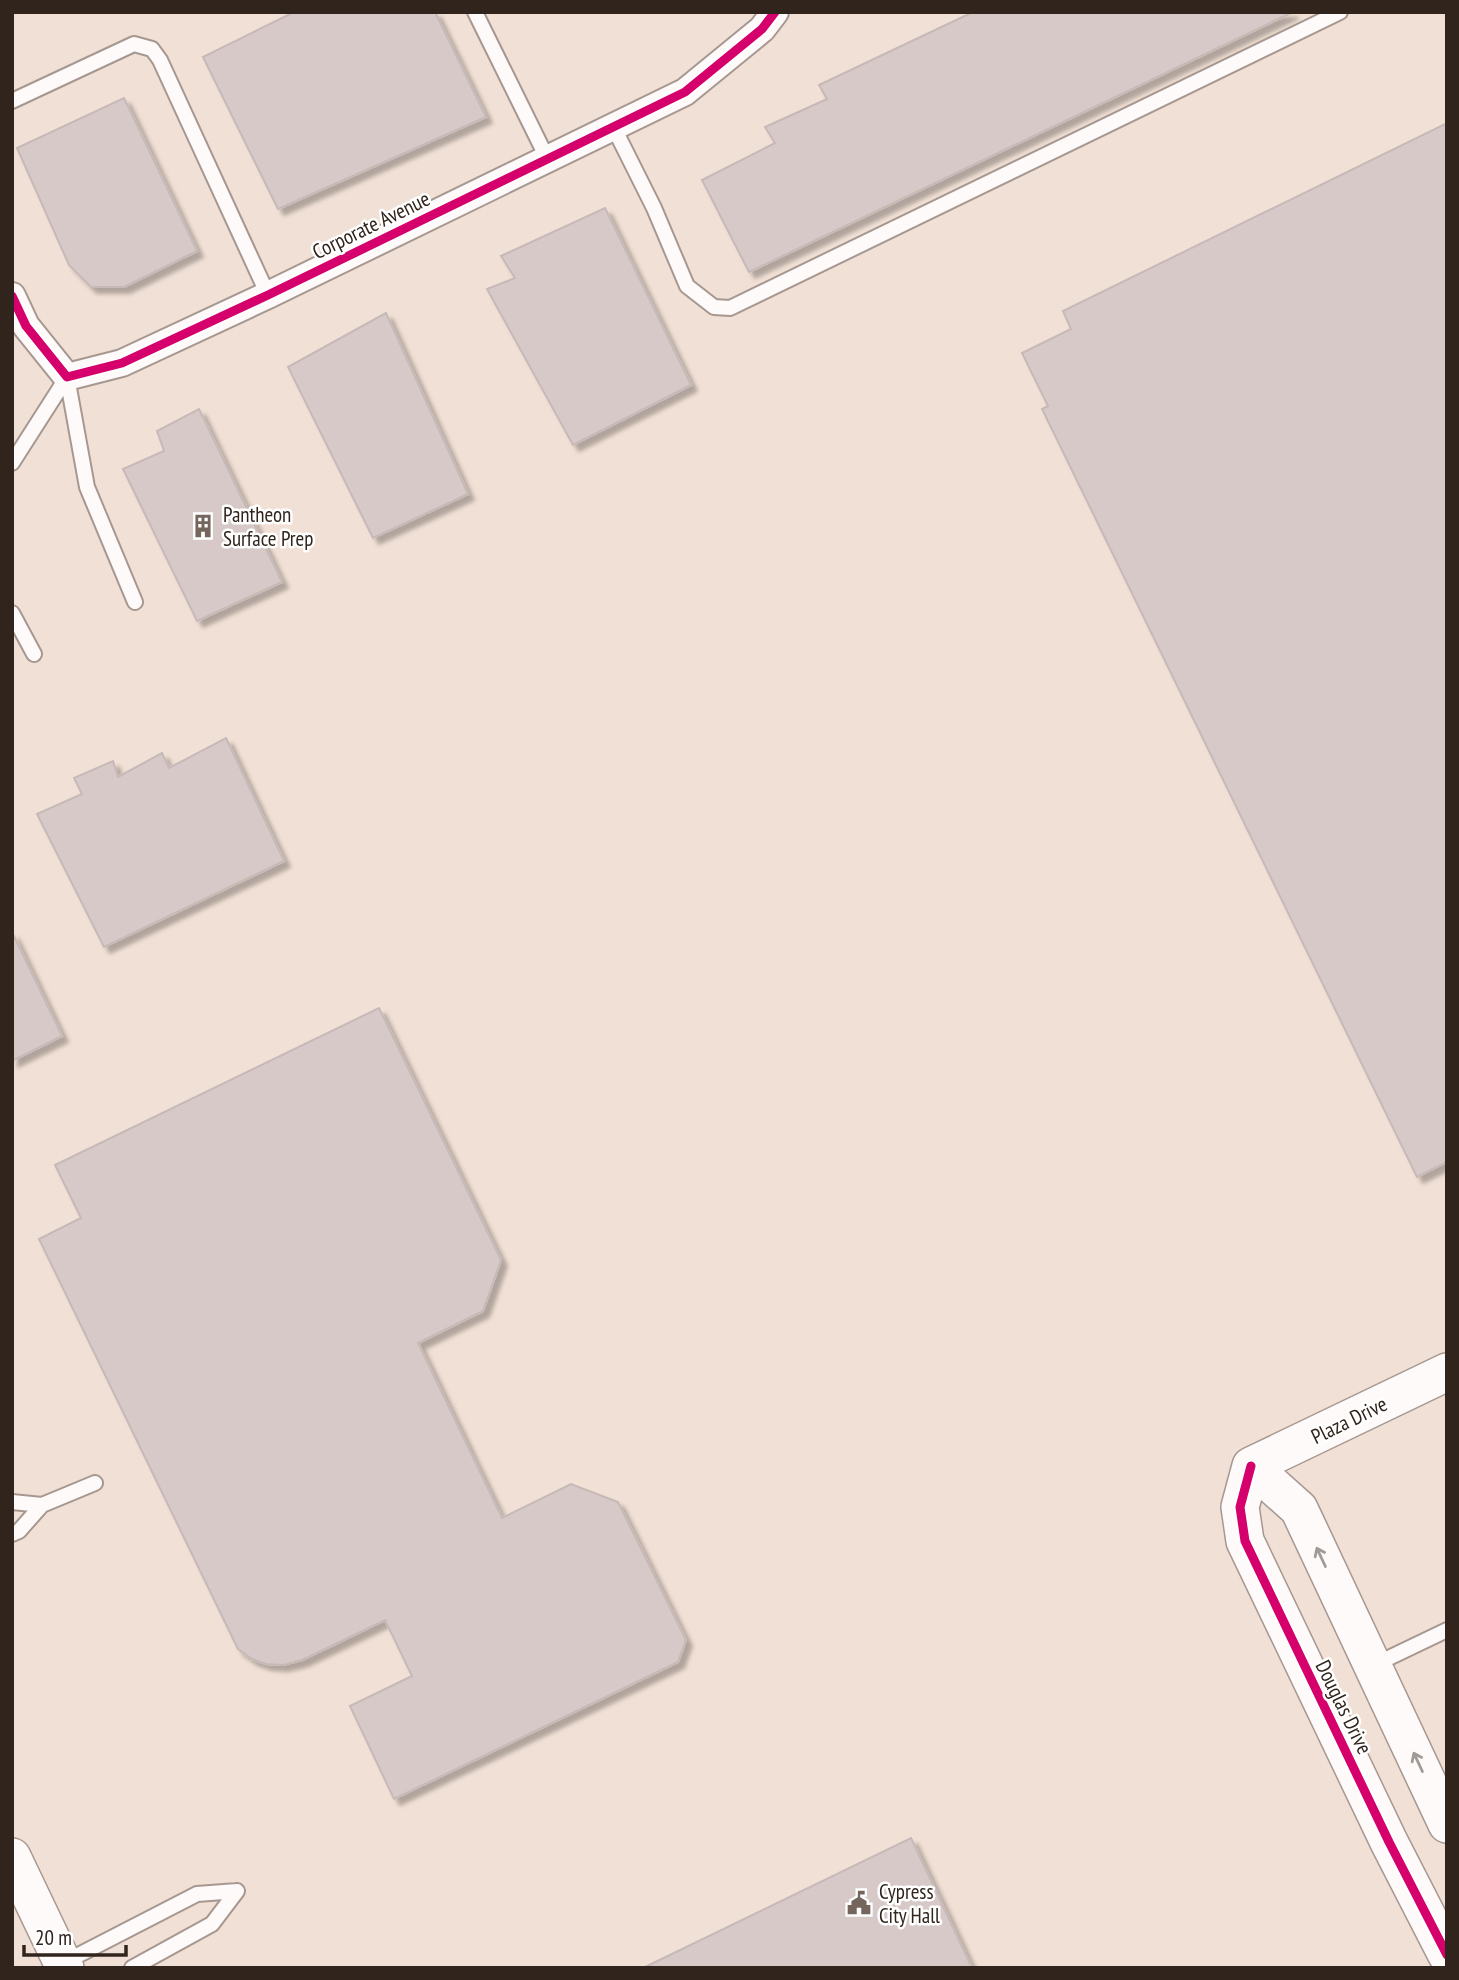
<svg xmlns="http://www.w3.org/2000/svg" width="1459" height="1980" viewBox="0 0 1459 1980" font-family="'PT Sans Narrow',sans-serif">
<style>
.building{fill:#d7c9c8;stroke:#c7b9b8;stroke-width:2;filter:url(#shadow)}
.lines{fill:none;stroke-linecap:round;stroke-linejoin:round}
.lane-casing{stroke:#a69890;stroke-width:18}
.street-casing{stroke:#a69890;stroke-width:30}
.secondary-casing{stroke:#a69890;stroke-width:40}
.lane{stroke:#fdfaf9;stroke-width:14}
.street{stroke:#fdfaf9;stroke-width:26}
.secondary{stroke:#fdfaf9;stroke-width:37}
.cycleway-casing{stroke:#fff;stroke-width:13}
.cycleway{stroke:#d6006c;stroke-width:9}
.oneway{stroke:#a19a96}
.labels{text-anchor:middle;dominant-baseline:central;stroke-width:5;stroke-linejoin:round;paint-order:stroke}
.street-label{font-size:21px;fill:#30241c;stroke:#fff}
.poi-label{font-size:21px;fill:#30241c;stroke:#fff;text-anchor:start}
</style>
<defs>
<filter id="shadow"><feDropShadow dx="6" dy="6" stdDeviation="2" flood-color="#0004"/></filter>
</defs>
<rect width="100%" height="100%" fill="#f1e0d5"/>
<path class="building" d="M 294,12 L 435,12 L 486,117 L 278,209 L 203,57 Z
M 973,12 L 1293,12 L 749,272 L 702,180 L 775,143 L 765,127 L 827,99 L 819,85 Z
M 124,98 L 197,251 L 124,287 L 91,287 L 69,265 L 17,148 Z
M 1447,123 L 1447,1162 L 1417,1177 L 1042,409 L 1048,406 L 1022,353 L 1071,329 L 1063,311 Z
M 605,208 L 691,385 L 573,445 L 487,289 L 515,278 L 501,256 Z
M 386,313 L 468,494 L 373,538 L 288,367 Z
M 199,409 L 282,582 L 197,621 L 123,469 L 164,451 L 157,431 Z
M 226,738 L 284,861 L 104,947 L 37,814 L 82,794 L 74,778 L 113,761 L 118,777 L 162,753 L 169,768 Z
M 12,932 L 62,1036 L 12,1061 Z
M 379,1008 L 501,1260 L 483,1311 L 418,1343 L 502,1518 L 571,1484 L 618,1502 L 686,1640 L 678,1662 L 394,1799 L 350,1706 L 412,1676 L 385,1620 L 302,1660 L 283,1665 L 266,1664 L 252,1659 L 238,1649 L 39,1239 L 81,1218 L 55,1165 Z
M 911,1838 L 972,1968 L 643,1968 Z"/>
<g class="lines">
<g class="lane-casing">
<path id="lane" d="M 475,12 L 547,158
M 12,101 L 134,44 L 152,49 L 160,60 L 268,295
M 614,128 L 654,208 L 687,286 L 714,307 L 730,308 L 1340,12
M 67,377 L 87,487 L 135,602
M 12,463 L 67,377
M 12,613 L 34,654
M 12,1502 L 42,1505
M 12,1534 L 19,1531 L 42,1505 L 95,1483
M 1374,1665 L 1447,1630
M 63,1963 L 197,1894 L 237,1891
M 132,1968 L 212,1924 L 237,1891"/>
</g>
<g class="street-casing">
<path id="street" d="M 12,296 L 26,326 L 67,377 L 122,363 L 268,295 L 685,92 L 762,29 L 775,12"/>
</g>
<g class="secondary-casing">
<path id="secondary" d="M 1251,1466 L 1240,1507 L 1245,1541 L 1389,1842 L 1447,1955
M 1251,1466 L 1299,1509 L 1447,1824
M 1251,1466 L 1447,1372
M 12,1857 L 65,1968"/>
</g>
<use href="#lane" class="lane"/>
<use href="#street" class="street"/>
<use href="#secondary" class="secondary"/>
<g class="cycleway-casing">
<path id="cycleway" d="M 12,296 L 26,326 L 67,377 L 122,363 L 268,295 L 685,92 L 762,29 L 775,12
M 1251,1466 L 1240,1507 L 1245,1541 L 1389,1842 L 1447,1955"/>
</g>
<use href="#cycleway" class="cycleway"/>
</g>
<defs><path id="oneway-shaft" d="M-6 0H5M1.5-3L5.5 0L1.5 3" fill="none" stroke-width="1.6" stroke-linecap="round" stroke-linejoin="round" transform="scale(1.75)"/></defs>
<g class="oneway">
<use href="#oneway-shaft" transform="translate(1321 1557) rotate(-115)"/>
<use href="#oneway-shaft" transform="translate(1418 1762) rotate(-115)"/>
</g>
<defs>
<g id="building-bare" transform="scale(1.89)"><path d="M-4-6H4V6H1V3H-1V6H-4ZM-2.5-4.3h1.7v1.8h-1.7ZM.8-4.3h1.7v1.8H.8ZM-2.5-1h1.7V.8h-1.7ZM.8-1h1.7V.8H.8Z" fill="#74665d" stroke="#fff" stroke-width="2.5" paint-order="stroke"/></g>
<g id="civic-bare" transform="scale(1.89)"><path d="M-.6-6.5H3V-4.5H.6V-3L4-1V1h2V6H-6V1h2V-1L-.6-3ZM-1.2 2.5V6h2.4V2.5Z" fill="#74665d" stroke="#fff" stroke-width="2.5" paint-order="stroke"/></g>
</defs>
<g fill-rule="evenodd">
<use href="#building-bare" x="203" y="526"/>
<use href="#civic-bare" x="859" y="1903"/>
</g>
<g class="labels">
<g class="street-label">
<text transform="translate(371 225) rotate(-26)">Corporate Avenue</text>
<text transform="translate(1349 1420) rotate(-26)">Plaza Drive</text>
<text transform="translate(1344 1707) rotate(64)">Douglas Drive</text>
</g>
<g class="poi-label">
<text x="223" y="514">Pantheon<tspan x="223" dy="24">Surface Prep</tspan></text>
<text x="879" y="1891">Cypress<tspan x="879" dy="24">City Hall</tspan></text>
</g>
</g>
<rect width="1459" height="1980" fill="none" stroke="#30241c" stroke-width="28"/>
<path d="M24 1945v10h102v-10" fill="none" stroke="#30241c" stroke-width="3.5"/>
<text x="35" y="1945" font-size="21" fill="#30241c" stroke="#ffffff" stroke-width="5" paint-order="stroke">20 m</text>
</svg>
